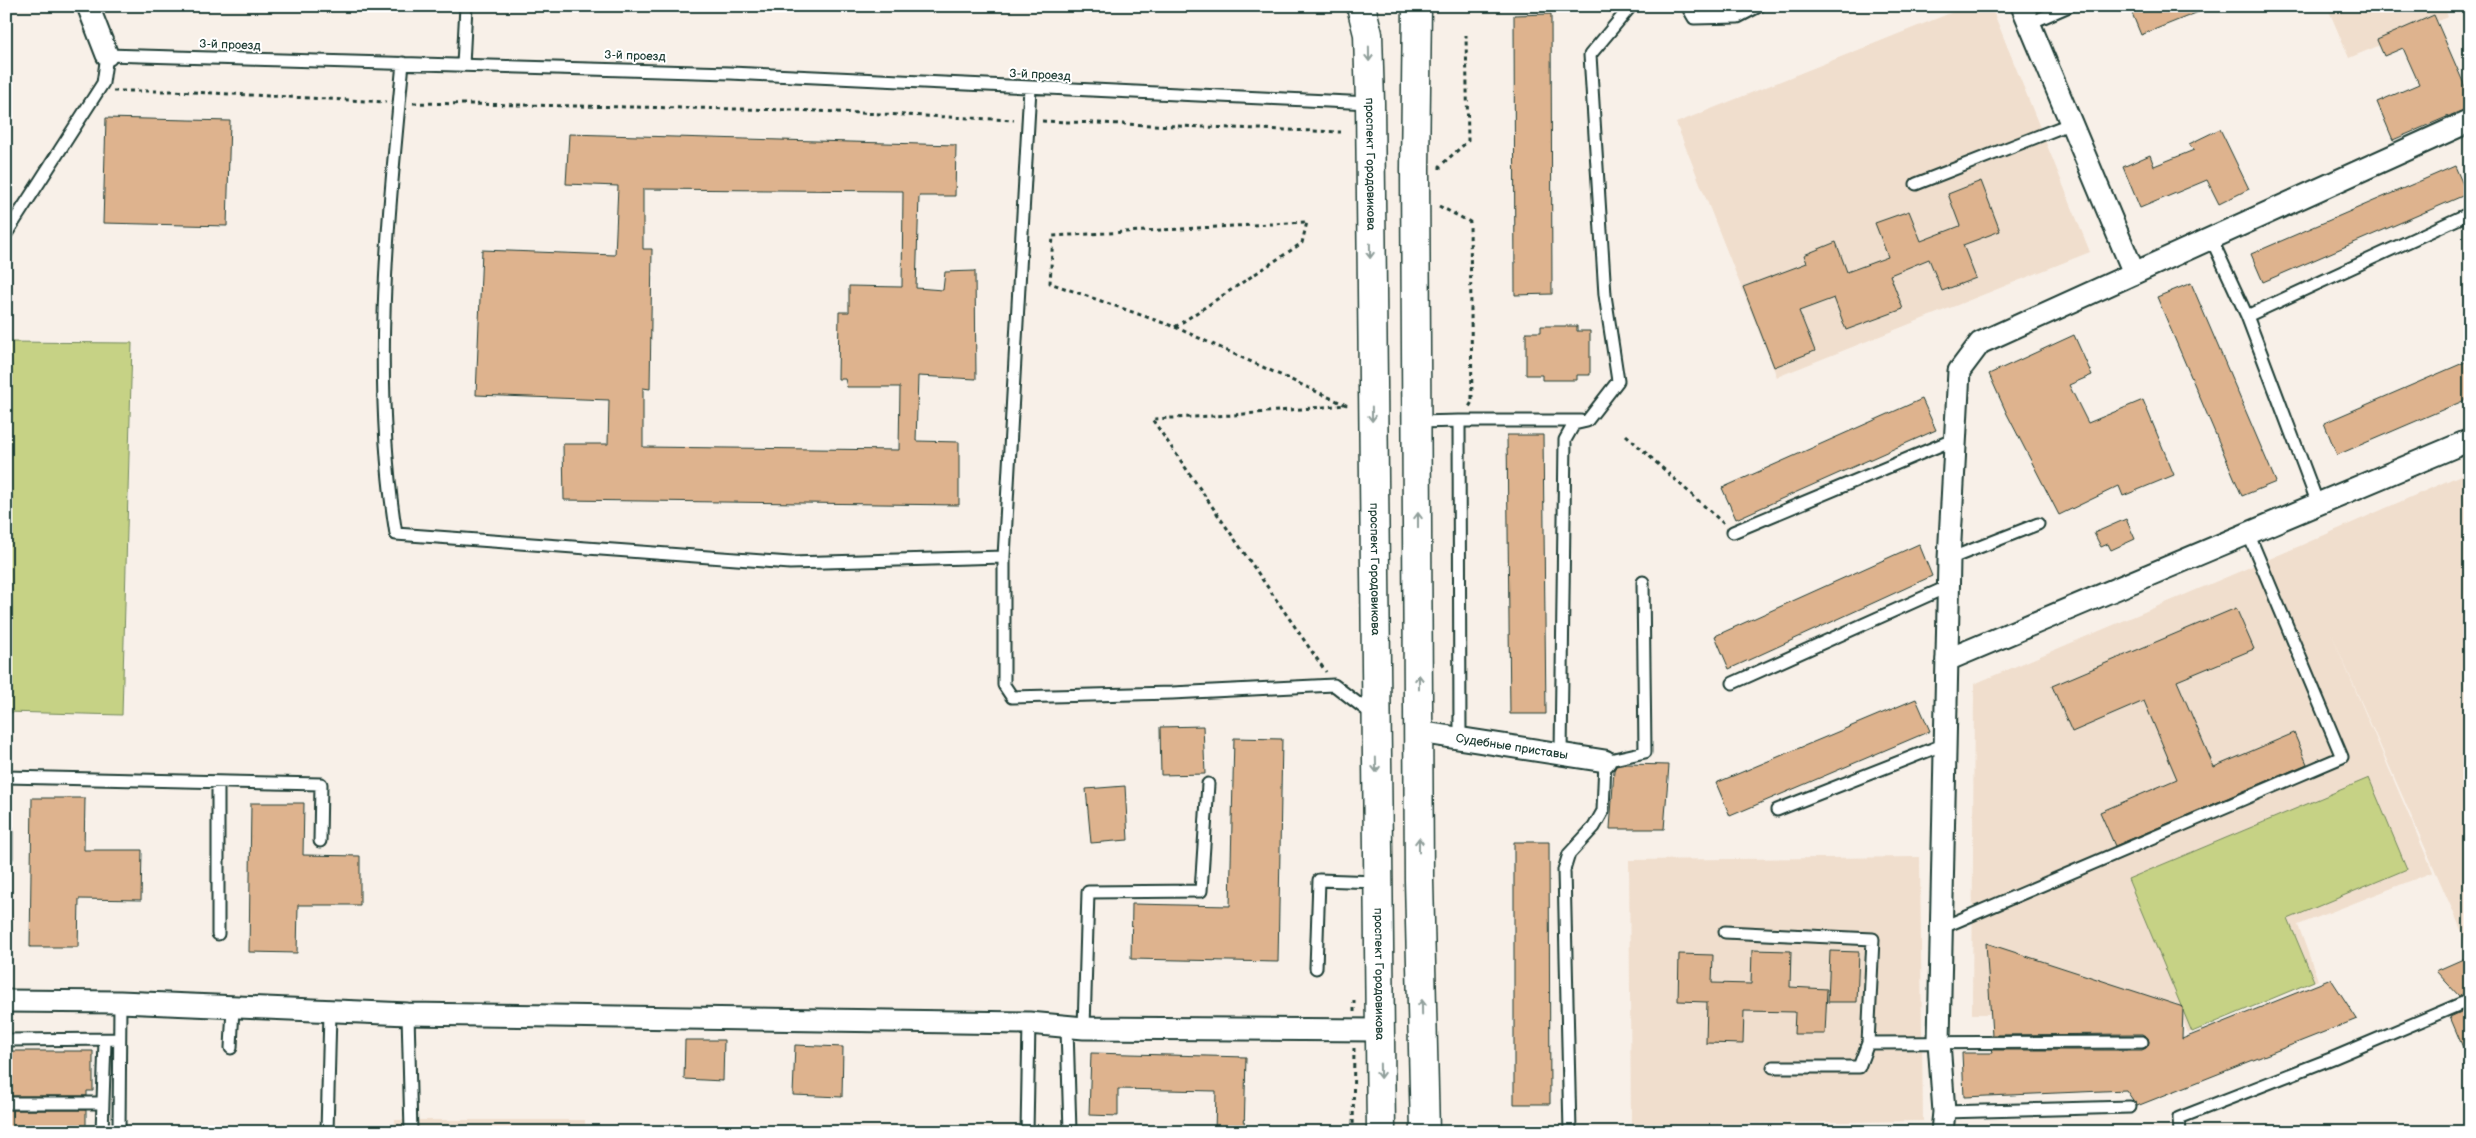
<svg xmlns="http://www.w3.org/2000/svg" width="2476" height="1138" viewBox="0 0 2476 1138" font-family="'Balsamiq Sans',sans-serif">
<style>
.built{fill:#f0decd}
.green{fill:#c6d285;stroke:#72885c}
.building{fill:#deb38e;stroke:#1f3d34;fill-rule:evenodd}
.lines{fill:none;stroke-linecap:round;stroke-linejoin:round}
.service-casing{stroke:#1f3d34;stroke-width:15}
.minor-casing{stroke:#1f3d34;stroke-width:25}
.tertiary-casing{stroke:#1f3d34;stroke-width:31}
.path{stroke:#1f3d34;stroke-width:3;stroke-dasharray:4 4;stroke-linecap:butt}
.service{stroke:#fff;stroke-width:11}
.minor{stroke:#fff;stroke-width:21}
.tertiary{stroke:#fff;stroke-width:28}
.oneway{stroke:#8f9e9a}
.labels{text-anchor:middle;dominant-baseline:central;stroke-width:4;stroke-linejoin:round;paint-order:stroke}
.street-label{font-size:12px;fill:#1f3d34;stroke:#fff}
</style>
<rect width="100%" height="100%" fill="#f8f0e8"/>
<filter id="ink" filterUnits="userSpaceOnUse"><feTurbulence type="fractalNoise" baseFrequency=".02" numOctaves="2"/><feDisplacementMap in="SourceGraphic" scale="10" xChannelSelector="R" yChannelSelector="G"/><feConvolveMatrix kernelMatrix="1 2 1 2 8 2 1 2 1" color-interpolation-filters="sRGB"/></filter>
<g filter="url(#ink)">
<path class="built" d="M 1968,6 L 1991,6 L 2090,252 L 1777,377 L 1676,123 Z
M 2327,6 L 2444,6 L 2448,17 L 2349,58 Z
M 2470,471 L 2470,950 L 2331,633 L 2433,872 L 2298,925 L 2318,980 L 2188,1033 L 2176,1003 L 2015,1014 L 1972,1014 L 1974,684 L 2295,548 Z
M 1920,857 L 1923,1121 L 1631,1125 L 1629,860 Z
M 395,1120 L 585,1120 L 585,1132 L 395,1132 Z"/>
<path class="green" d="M 6,342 L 132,343 L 122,715 L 6,712 Z
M 2369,778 L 2407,869 L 2288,919 L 2314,981 L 2192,1032 L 2128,879 Z"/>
<path class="building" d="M 2129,6 L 2211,6 L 2211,7 L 2141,35 Z
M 1551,14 L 1552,294 L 1515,295 L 1514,15 Z
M 2434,15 L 2470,98 L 2470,107 L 2393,140 L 2377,102 L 2419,84 L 2403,48 L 2384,56 L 2377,40 Z
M 106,118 L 230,121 L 227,226 L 103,223 Z
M 2220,129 L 2249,189 L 2219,204 L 2207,180 L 2140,208 L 2123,167 L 2150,155 L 2154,166 L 2194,150 L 2189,144 Z
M 569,134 L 956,145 L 955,196 L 919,196 L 916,288 L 943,290 L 945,272 L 975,271 L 976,379 L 918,376 L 916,441 L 959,442 L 959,505 L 564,500 L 563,444 L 608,444 L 609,400 L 476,395 L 482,250 L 615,255 L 618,186 L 566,184 ZM 643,189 L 903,191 L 902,287 L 849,286 L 849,312 L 839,312 L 838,379 L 845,379 L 847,387 L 900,387 L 899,450 L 643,447 L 643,388 L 650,389 L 652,249 L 643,249 Z
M 2455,166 L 2467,194 L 2263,282 L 2251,254 Z
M 1981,181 L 2000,231 L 1963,245 L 1976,278 L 1942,291 L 1929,259 L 1890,275 L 1903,309 L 1846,330 L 1834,298 L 1799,311 L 1815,351 L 1774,367 L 1743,287 L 1807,263 L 1804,255 L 1836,242 L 1847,272 L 1888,257 L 1875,223 L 1909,211 L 1921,241 L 1960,226 L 1948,194 Z
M 2191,283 L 2276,482 L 2242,496 L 2157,297 Z
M 1541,326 L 1577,326 L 1577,331 L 1590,331 L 1590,375 L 1577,375 L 1577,380 L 1542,380 L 1542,375 L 1526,375 L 1526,332 L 1541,332 Z
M 2074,335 L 2092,375 L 2069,385 L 2088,423 L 2143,400 L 2174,475 L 2123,496 L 2119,486 L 2059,515 L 2007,414 L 1989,374 Z
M 2470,360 L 2470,398 L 2337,455 L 2324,423 Z
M 1922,399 L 1936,430 L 1736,519 L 1722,488 Z
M 1507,435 L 1543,435 L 1546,714 L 1510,714 Z
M 2126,519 L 2135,539 L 2111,550 L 2108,544 L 2101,547 L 2094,533 Z
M 1919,544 L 1932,576 L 1729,669 L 1715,636 Z
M 2236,608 L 2254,649 L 2177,681 L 2214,767 L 2294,733 L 2307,764 L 2115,846 L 2100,812 L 2177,779 L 2144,701 L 2072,732 L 2052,686 Z
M 1916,699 L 1930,731 L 1730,816 L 1716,783 Z
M 1203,726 L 1205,774 L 1161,775 L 1160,727 Z
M 1234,738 L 1282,739 L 1278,962 L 1131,959 L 1132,904 L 1230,906 Z
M 1627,764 L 1669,765 L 1664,829 L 1610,829 L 1614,770 L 1616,766 Z
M 1125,786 L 1128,840 L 1091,843 L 1086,789 Z
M 32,798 L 85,798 L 84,850 L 142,850 L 141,900 L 79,899 L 78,947 L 30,947 Z
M 251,803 L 304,803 L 303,855 L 360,856 L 360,905 L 298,905 L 297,953 L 249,952 Z
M 1514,842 L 1549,842 L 1550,1104 L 1514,1104 Z
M 1986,943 L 2183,1007 L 2182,1039 L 2331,979 L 2357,1019 L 2137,1106 L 2126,1090 L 1964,1097 L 1962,1053 L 1993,1053 L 1992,1050 L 2142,1050 L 2146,1048 L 2149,1042 L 2148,1038 L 2142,1034 L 1992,1035 Z
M 1752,950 L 1791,951 L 1790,987 L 1827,989 L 1825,1034 L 1794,1034 L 1795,1012 L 1744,1011 L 1743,1044 L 1706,1043 L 1707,1002 L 1678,1001 L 1679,954 L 1713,955 L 1712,983 L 1751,984 Z
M 1830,951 L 1859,952 L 1857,1002 L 1828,1002 Z
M 2470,956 L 2470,993 L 2459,996 L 2436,971 Z
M 2470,1008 L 2470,1064 L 2450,1017 Z
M 685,1040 L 724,1040 L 723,1081 L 684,1079 Z
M 795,1045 L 843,1047 L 842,1097 L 793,1095 Z
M 6,1051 L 93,1051 L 93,1091 L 87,1091 L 87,1096 L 6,1096 Z
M 1091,1053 L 1246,1057 L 1244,1132 L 1215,1132 L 1216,1091 L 1118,1089 L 1118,1116 L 1089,1115 Z
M 6,1110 L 86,1110 L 86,1132 L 6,1132 Z"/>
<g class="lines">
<g class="service-casing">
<path id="service" d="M 1687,6 L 1694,18 L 1738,17 L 1759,6
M 2030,23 L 2069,6
M 403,63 C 388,219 371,378 396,534 L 790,563 L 1004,557
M 463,65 L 466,6
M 1030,88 L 1004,557 L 1004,685 L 1012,697 L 1172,693 L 1334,685 L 1373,715
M 1916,184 L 2072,123
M 6,234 L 103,83 L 107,55 L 730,73 L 1370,103
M 2211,238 L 2247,316
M 1418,422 L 1459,421
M 2318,504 L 2247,316 L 2470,213
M 1733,532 L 1955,439
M 1949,559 L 2038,524
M 1733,683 L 1949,586
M 1460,739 L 1459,421 L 1581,421
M 1561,754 L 1565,440 L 1574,424 L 1587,421 L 1618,381 L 1605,295 L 1590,55 L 1631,6
M 6,777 L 321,784 L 320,841
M 218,782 L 218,934
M 1777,810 L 1945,744
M 6,828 L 6,858
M 1941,928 L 2342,757 L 2248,533
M 1725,932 L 1873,939 L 1868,1043
M 1316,968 L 1319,880 L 1377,882
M 408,1014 L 411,1132
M 1067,1028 L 1070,1132
M 1084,1028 L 1088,892 L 1201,891 L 1208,784
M 6,1040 L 119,1039
M 231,1048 L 233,1007
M 1773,1067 L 1859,1067 L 1868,1043 L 2142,1042
M 6,1103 L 103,1103
M 1944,1112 L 2130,1107
M 102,1132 L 105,1040
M 119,1132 L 120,1002
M 327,1132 L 330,1012
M 1027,1132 L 1029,1023
M 1570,1132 L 1564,870 L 1569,854 L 1594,827 L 1603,811 L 1605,761 L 1645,752 L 1643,582
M 2180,1132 L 2179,1118 L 2333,1058 L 2470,1000"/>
</g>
<g class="minor-casing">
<g id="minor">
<path d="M 88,6 L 107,55"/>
<path d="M 2022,6 L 2134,273"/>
<path d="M 1947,660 L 2470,440"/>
<path id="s1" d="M 1419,732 L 1605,761"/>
<path d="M 6,1001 L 120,1002 L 408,1014 L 1029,1023 L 1084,1028 L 1379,1030"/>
<path d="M 1942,1132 L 1944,1112 L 1939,1042 L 1949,559 L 1959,371 L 1980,343 L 2470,121"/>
</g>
</g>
<g class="tertiary-casing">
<g id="tertiary">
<path id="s2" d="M 1361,6 L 1368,34 L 1370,103 L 1381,1132"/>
<path d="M 1417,6 L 1415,169 L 1419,880 L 1425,1132"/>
</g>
</g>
<path class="path" d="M 113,91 L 173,91 L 386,102
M 413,103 L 794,110 L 1014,120
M 1042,121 L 1341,132
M 1440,169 L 1440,166 L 1468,141 L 1466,35
M 1439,206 L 1470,222 L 1472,402 L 1469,407
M 1175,327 L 1302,243 L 1307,222 L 1053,236 L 1050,283 L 1175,327 L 1346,405 L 1233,415 L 1152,419 L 1326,672
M 1626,435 L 1723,523
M 1354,1012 L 1354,1000
M 1353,1132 L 1354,1048"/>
<use href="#service" class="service"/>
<use href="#minor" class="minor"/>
<use href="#tertiary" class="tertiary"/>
</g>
<defs><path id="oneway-shaft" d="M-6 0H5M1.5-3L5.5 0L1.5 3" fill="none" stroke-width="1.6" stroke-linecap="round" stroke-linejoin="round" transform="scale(1.25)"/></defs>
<g class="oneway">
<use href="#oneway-shaft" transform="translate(1369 54) rotate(89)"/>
<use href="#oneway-shaft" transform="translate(1370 251) rotate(89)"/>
<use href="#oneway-shaft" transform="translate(1372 414) rotate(89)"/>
<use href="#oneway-shaft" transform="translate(1418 520) rotate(-90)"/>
<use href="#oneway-shaft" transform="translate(1419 682) rotate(-90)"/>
<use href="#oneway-shaft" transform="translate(1376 765) rotate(89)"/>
<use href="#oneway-shaft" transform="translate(1419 845) rotate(-90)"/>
<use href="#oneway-shaft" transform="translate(1422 1007) rotate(-91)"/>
<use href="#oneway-shaft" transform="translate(1380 1071) rotate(89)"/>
</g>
</g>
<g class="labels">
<g class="street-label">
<text transform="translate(230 45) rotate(2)">3-й проезд</text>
<text transform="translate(635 56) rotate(2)">3-й проезд</text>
<text transform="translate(1040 75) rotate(3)">3-й проезд</text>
<text stroke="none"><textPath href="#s2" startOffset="159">проспект Городовикова</textPath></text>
<text stroke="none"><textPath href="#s2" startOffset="564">проспект Городовикова</textPath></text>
<text stroke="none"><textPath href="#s1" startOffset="94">Судебные приставы</textPath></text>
<text stroke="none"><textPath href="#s2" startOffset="969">проспект Городовикова</textPath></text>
</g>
</g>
<rect width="2476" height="1138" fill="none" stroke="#fff" stroke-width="25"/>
<rect x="12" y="12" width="2451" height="1113" fill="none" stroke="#1f3d34" stroke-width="2" filter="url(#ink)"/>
</svg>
